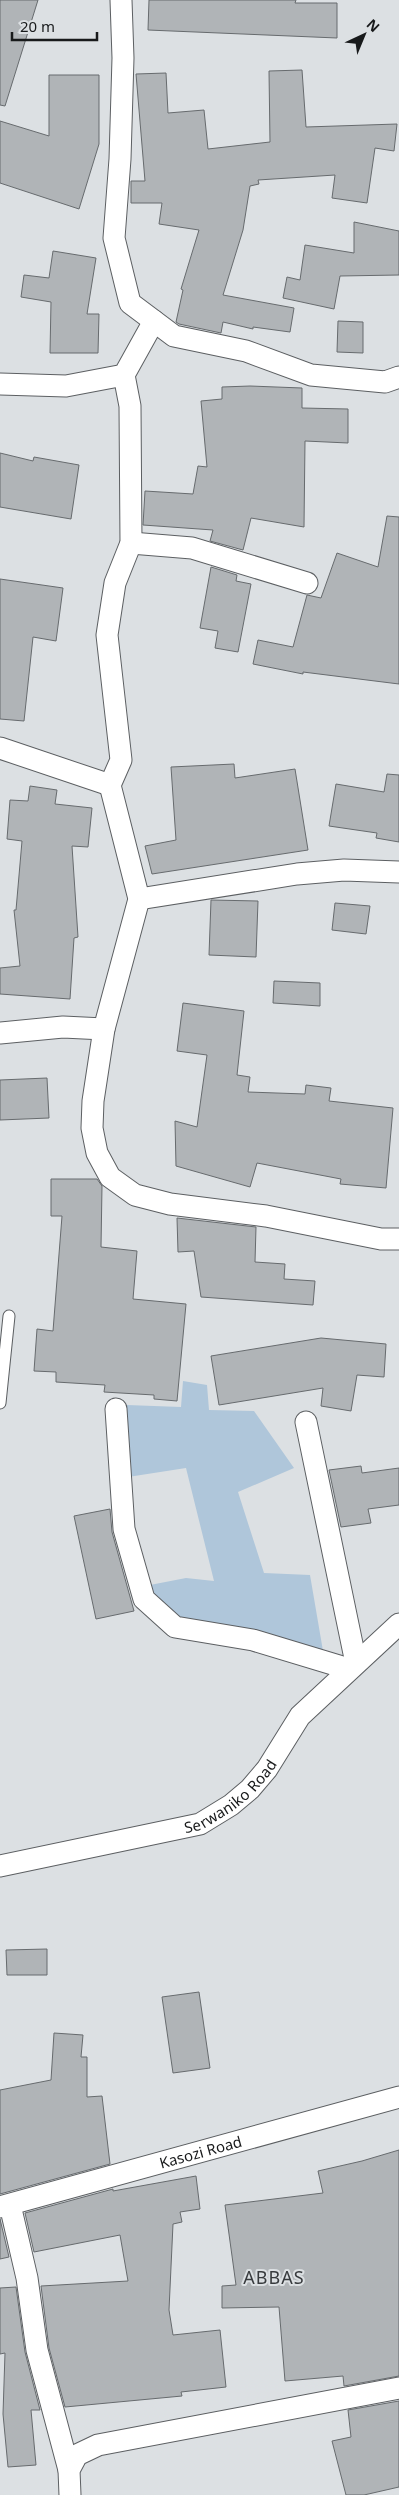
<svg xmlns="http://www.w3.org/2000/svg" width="399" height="2495" viewBox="0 0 399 2495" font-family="'Noto Sans',sans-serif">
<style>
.green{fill:#afc6da}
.building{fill:#b0b4b7;stroke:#676b6e}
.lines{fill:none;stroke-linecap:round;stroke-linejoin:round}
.lane-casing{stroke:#5c5f62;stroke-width:13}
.street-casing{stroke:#5c5f62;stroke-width:23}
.lane{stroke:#fff;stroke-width:11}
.street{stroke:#fff;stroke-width:21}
.labels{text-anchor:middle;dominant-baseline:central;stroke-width:4;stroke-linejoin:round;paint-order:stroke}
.street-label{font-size:15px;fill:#181a1b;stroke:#dce0e3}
.quarter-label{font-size:18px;letter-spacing:1px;fill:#383b3e;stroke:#dce0e3}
</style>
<rect width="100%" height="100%" fill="#dce0e3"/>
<path class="green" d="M 183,1381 L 207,1385 L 209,1410 L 254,1411 L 294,1468 L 238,1492 L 264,1573 L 310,1575 L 323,1651 L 176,1623 L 152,1600 L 150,1585 L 186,1578 L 214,1581 L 186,1468 L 128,1477 L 127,1405 L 181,1407 Z"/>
<path class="building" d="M 0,0 L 38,0 L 5,106 L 0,105 Z
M 149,0 L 296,0 L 295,3 L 337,3 L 337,38 L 148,30 Z
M 302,70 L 306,127 L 397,124 L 394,151 L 375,148 L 367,203 L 332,198 L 335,175 L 258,180 L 259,184 L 250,186 L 243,230 L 223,295 L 294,308 L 290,332 L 253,327 L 253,329 L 223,322 L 221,333 L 179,324 L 176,322 L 183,290 L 181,289 L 199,230 L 159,224 L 162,203 L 131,203 L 131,181 L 145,181 L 136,74 L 166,73 L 168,113 L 204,110 L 208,149 L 270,142 L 269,71 Z
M 49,75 L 99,75 L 99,144 L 79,209 L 0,183 L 0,121 L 49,136 Z
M 354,222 L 399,231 L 399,275 L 340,276 L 334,309 L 283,298 L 287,277 L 300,280 L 305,245 L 354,253 Z
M 53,251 L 96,258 L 87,314 L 99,314 L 98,353 L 50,353 L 51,302 L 21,297 L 24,275 L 49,278 Z
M 338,321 L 363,322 L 363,353 L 337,352 Z
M 250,386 L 302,388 L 302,408 L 348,409 L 348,443 L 305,441 L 304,527 L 251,518 L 243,550 L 210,541 L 213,530 L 143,525 L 145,491 L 193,494 L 198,466 L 207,467 L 201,401 L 222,399 L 222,387 Z
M 0,453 L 33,461 L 34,457 L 79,465 L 71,519 L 0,507 Z
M 387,516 L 399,517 L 399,684 L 303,672 L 303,674 L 253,664 L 258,640 L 293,647 L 307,595 L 321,598 L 337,553 L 378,567 Z
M 211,567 L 237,575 L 236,581 L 251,584 L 238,652 L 215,648 L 218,631 L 200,628 Z
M 0,579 L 63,588 L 56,641 L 33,637 L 24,721 L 0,719 Z
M 234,764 L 235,778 L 295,769 L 308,850 L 152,874 L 145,846 L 176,840 L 171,767 Z
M 387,774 L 399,775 L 399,842 L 376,838 L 377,833 L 329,826 L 336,784 L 384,792 Z
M 30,786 L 57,790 L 55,804 L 92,808 L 88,847 L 72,846 L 78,937 L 74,938 L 70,999 L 0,994 L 0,968 L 20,966 L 14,910 L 16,910 L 22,841 L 7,839 L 10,800 L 28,801 Z
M 211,900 L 258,901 L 256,957 L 209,955 Z
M 335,903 L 370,906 L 366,934 L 332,930 Z
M 274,981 L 320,983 L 320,1006 L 273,1003 Z
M 183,1003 L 244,1011 L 237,1075 L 250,1077 L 248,1092 L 305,1094 L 306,1085 L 331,1088 L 329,1101 L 393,1108 L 386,1188 L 340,1184 L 341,1179 L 257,1163 L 250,1187 L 176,1166 L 175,1121 L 197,1127 L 207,1055 L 177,1051 Z
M 47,1078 L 49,1118 L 0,1120 L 0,1080 Z
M 51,1179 L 97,1179 L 102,1186 L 101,1247 L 137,1251 L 133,1299 L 186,1304 L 177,1401 L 154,1399 L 154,1395 L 104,1392 L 105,1385 L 56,1382 L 56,1372 L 34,1371 L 37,1329 L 53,1331 L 62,1216 L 51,1216 Z
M 177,1218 L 256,1227 L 255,1262 L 285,1264 L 284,1279 L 315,1281 L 313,1305 L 201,1297 L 194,1251 L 178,1252 Z
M 321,1338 L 386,1344 L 384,1377 L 357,1375 L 351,1411 L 321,1406 L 323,1388 L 219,1405 L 211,1356 Z
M 361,1466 L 362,1473 L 399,1468 L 399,1505 L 368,1509 L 371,1523 L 341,1527 L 329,1470 Z
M 110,1509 L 112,1532 L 134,1611 L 96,1619 L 74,1516 Z
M 47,1949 L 47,1975 L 7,1975 L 6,1950 Z
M 199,1992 L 210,2068 L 173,2073 L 162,1997 Z
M 54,2033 L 83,2035 L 81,2057 L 87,2057 L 87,2097 L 102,2096 L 110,2164 L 0,2194 L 0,2090 L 51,2080 Z
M 399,2150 L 399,2376 L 344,2386 L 343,2376 L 285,2381 L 279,2307 L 222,2308 L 222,2286 L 236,2285 L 225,2205 L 323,2193 L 318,2171 L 362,2161 Z
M 196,2176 L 200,2209 L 180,2212 L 182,2222 L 173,2224 L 169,2310 L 173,2335 L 220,2330 L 226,2387 L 181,2392 L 182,2396 L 65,2407 L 49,2348 L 41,2286 L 128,2281 L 120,2235 L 34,2252 L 25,2213 L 113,2189 L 113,2191 Z
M 0,2219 L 9,2257 L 0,2259 Z
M 16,2287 L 25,2352 L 40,2410 L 31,2410 L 36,2465 L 8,2467 L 3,2414 L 5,2353 L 0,2354 L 0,2288 Z
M 399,2401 L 399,2487 L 364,2495 L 346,2495 L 332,2441 L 351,2437 L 348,2410 Z"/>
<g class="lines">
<g class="lane-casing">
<path id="lane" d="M 0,1403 L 9,1316"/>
</g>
<g class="street-casing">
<g id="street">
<path d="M 121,0 L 123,58 L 120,159 L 114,238 L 130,303 L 174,336 L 246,351 L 311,375 L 385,382 L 399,377"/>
<path d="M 124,375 L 130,406 L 131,543 L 115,583 L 107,635 L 121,760 L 110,785 L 139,899 L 104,1029 L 93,1101 L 92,1128 L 97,1153 L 110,1177 L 135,1195 L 170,1204 L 266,1216 L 381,1239 L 399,1239"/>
<path d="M 0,384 L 66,386 L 124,375 L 154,321"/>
<path d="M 131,543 L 192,548 L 307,583"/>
<path d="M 0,748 L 110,785"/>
<path d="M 139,899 L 297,874 L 344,870 L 399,872"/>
<path d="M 0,1033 L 63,1027 L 104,1029"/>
<path d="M 116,1409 L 124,1529 L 144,1599 L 175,1627 L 253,1640 L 349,1669"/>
<path d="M 306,1422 L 356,1663"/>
<path id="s1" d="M 0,1866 L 200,1824 L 231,1805 L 250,1789 L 267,1769 L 300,1716 L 399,1624"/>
<path d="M 10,2205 L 27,2278 L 37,2350 L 69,2470"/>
<path id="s2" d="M 0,2207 L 399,2097"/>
<path d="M 70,2495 L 69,2470 L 77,2455 L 98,2445 L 399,2388"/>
</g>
</g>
<use href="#lane" class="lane"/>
<use href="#street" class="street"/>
</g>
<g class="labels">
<g class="street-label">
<text stroke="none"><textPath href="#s1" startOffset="245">Serwaniko Road</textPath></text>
<text stroke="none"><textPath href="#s2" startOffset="208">Kasozi Road</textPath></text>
</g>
<g class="quarter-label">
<text x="274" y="2277">ABBAS</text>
</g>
</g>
<g transform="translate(364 35) rotate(44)" stroke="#dce0e3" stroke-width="4" paint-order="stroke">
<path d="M0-4L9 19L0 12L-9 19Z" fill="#181a1b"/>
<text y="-8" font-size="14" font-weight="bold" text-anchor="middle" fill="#181a1b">N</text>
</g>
<path d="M12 32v8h85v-8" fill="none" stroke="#181a1b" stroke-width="2.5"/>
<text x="20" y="32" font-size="15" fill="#181a1b" stroke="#dce0e3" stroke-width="4" paint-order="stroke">20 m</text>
</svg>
